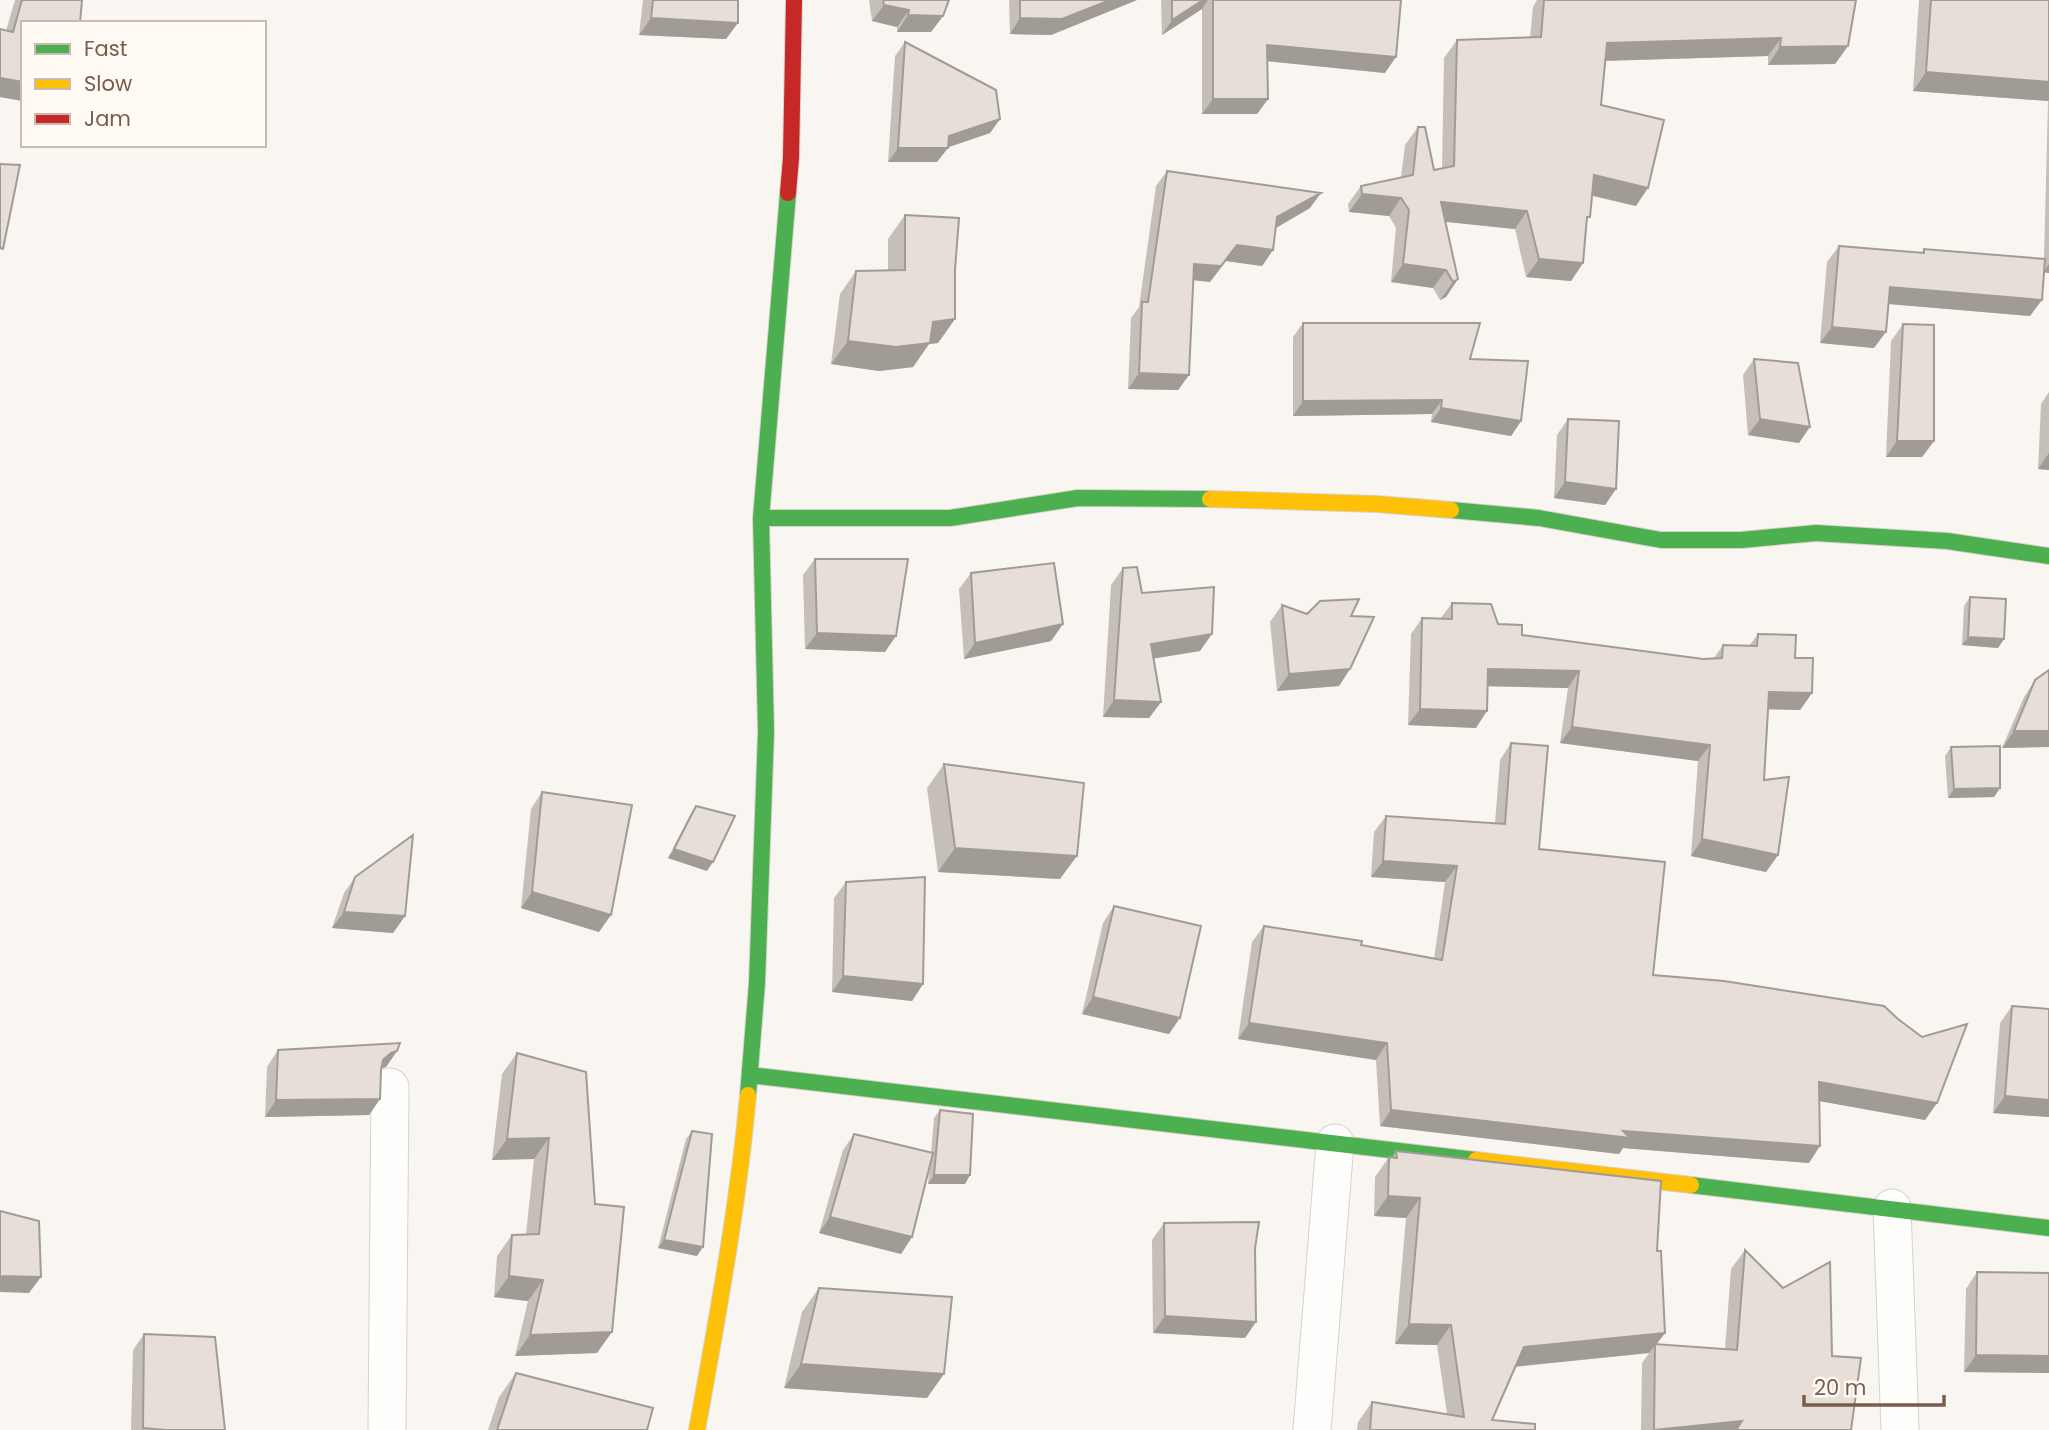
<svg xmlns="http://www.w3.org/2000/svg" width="2049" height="1430" viewBox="0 0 2049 1430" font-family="Poppins,sans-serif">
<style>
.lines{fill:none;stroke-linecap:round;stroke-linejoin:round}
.street-casing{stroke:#d7d1cb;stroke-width:39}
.fast-casing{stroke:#d9d2cb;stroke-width:18}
.slow-casing{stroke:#d9d2cb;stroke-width:18}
.jam-casing{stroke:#d9d2cb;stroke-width:18}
.street{stroke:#fefefd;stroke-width:37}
.fast{stroke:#4caf50;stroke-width:16}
.slow{stroke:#ffc107;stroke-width:16}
.jam{stroke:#c62828;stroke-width:16}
.wall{fill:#c6bfb9}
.shaded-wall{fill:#a19b96}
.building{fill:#e6ded7;stroke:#a19b96;stroke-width:2}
</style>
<rect width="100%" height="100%" fill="#f9f5f0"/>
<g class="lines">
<g class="street-casing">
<path id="street" d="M 1892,1208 L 1900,1430
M 387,1430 L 390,1087
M 1312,1430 L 1335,1143"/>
</g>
<g class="fast-casing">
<path id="fast" d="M 1451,510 L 1539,518 L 1661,540 L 1741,540 L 1816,533 L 1947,541 L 2049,556
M 761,518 L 950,518 L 1078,498 L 1210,499
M 750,1075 L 1476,1160
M 748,1095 L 757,983 L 766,732 L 761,518 L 788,193
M 1691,1185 L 2049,1228"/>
</g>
<g class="slow-casing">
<path id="slow" d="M 1210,499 L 1377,504 L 1451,510
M 1476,1160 L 1691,1185
M 697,1430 C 717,1319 738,1207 748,1095"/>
</g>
<g class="jam-casing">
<path id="jam" d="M 788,193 L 791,158 L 794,0"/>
</g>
<use href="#street" class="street"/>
<use href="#fast" class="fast"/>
<use href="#slow" class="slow"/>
<use href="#jam" class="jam"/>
</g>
<path class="wall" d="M 15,0 L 82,0 L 23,23 L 23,101 L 0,97 L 6,31 Z
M 643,0 L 738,0 L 726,39 L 639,35 Z
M 869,0 L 949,0 L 943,16 L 931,32 L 897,32 L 897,27 L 872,21 Z
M 1009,0 L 1137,0 L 1051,35 L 1010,34 Z
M 1161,0 L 1401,0 L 1385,73 L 1267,61 L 1268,99 L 1257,114 L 1202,114 L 1202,9 L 1162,35 Z
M 1537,0 L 1856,0 L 1848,46 L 1835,64 L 1768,65 L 1768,56 L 1606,61 L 1601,105 L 1636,206 L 1592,196 L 1587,222 L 1583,263 L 1571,281 L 1526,277 L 1515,229 L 1446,222 L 1458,279 L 1446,297 L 1440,300 L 1433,288 L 1391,282 L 1396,228 L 1389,216 L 1349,212 L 1348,204 L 1361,186 L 1401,177 L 1405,145 L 1418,127 L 1434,170 L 1442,169 L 1444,58 L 1457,40 L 1530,38 L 1533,7 Z
M 1919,0 L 2049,0 L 2049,273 L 2044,272 L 2030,316 L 1888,304 L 1874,348 L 1820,343 L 1827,262 L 1839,246 L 1921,253 L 1924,249 L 2044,259 L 2048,101 L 1913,91 Z
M 905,42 L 1000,119 L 990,133 L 948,147 L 937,162 L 888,162 L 895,56 Z
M 1167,171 L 1310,208 L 1276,228 L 1273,250 L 1262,266 L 1226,261 L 1210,282 L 1193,280 L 1189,375 L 1178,390 L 1128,389 L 1131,318 L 1139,307 L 1156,186 Z
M 905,215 L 955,270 L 955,319 L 938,343 L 929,344 L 913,367 L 879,371 L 831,364 L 840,294 L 856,271 L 888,270 L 888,239 Z
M 1303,323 L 1470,359 L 1521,421 L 1511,436 L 1431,422 L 1432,414 L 1293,416 L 1293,337 Z
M 1903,324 L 1934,441 L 1922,457 L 1886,457 L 1891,341 Z
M 1754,359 L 1799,443 L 1748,435 L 1743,375 Z
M 2049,392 L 2049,470 L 2038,469 L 2041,404 Z
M 1568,419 L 1616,489 L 1605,505 L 1554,498 L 1557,435 Z
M 815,559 L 885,652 L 805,649 L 803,575 Z
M 1123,568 L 1142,593 L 1200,651 L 1153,658 L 1161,702 L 1149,718 L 1103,717 L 1111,585 Z
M 971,573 L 1063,624 L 1051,641 L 964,659 L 959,589 Z
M 1970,597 L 2004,639 L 1998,648 L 1962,645 L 1964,606 Z
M 1452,603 L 1522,635 L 1703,659 L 1714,658 L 1723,645 L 1749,646 L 1758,634 L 1795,658 L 1812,693 L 1800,710 L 1768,709 L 1764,780 L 1778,855 L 1766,872 L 1691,856 L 1698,761 L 1560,743 L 1568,688 L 1488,686 L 1476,728 L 1408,725 L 1411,634 L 1422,618 L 1441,618 Z
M 1282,605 L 1307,614 L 1351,616 L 1350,669 L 1339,686 L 1277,691 L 1270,622 Z
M 2035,680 L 2049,747 L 2002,748 L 2024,697 Z
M 1511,743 L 1539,849 L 1653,975 L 1937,1103 L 1925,1120 L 1819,1101 L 1809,1163 L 1623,1148 L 1619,1154 L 1380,1126 L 1376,1060 L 1238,1039 L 1252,942 L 1264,926 L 1434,959 L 1445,882 L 1371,877 L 1374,832 L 1386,816 L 1495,823 L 1500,760 Z
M 1951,747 L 2000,788 L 1994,797 L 1948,798 L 1945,756 Z
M 944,764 L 1060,879 L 938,872 L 927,788 Z
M 542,792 L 599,932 L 521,908 L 531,809 Z
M 696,806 L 707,871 L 668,858 L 690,815 Z
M 355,877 L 405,916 L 393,933 L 332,928 L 344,893 Z
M 846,882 L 923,984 L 912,1001 L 832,992 L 834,898 Z
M 1114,906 L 1169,1034 L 1082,1014 L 1103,923 Z
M 2012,1006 L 2049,1117 L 1993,1113 L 2000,1023 Z
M 278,1050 L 397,1051 L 386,1067 L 381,1069 L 380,1099 L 369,1115 L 265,1117 L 267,1067 Z
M 517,1053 L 586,1072 L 597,1353 L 515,1356 L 528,1301 L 494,1297 L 497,1256 L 512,1235 L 526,1234 L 534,1159 L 492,1160 L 502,1074 Z
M 940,1110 L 970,1175 L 965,1184 L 928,1184 L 930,1164 L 912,1237 L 901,1254 L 819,1233 L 843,1150 L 854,1134 L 931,1153 L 934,1118 Z
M 692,1131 L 697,1256 L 658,1248 L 686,1139 Z
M 1396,1151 L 1657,1251 L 1665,1333 L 1657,1344 L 1725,1349 L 1731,1269 L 1745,1250 L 1832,1356 L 1851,1430 L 1641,1430 L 1642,1363 L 1649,1353 L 1515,1367 L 1492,1420 L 1535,1430 L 1357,1430 L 1358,1422 L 1372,1402 L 1447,1414 L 1437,1345 L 1395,1344 L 1406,1218 L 1374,1216 L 1375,1177 L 1389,1157 L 1392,1158 Z
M 1164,1223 L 1245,1338 L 1153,1333 L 1152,1240 Z
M 1977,1272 L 2049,1273 L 2049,1373 L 1964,1372 L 1966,1289 Z
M 819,1288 L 927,1398 L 784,1388 L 802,1312 Z
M 144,1334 L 225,1430 L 131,1430 L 133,1350 Z
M 516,1373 L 647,1430 L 488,1430 L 499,1397 Z"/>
<path class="shaded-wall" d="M 1110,0 L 1137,0 L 1051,35 L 1010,34 L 1020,18 Z
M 1203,0 L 1208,0 L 1202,9 L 1162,35 L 1172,20 Z
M 884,5 L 909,10 L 897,27 L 872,21 Z
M 908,15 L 943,16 L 931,32 L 897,32 Z
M 651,18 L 738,23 L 726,39 L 639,35 Z
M 1781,38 L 1768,56 L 1595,61 L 1607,43 Z
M 1267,45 L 1396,57 L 1385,73 L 1256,60 Z
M 1848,46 L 1835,64 L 1768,65 L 1780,47 Z
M 1926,72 L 2049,82 L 2049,100 L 2048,101 L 1913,91 Z
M 0,78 L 23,82 L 23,101 L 0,97 Z
M 1213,99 L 1268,99 L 1257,114 L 1202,114 Z
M 1000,119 L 990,133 L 946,148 L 948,148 L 937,162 L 888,162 L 898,148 L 949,136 Z
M 1594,175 L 1648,188 L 1636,206 L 1582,193 Z
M 1321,193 L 1310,208 L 1267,233 L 1277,217 Z
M 1362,194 L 1401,198 L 1389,216 L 1349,212 Z
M 1441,202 L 1527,211 L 1515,229 L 1429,220 Z
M 1237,245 L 1273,250 L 1262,266 L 1226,261 L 1210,282 L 1183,279 L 1194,264 Z
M 1539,259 L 1583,263 L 1571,281 L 1526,277 Z
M 1403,264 L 1446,270 L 1433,288 L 1391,282 Z
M 2049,264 L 2049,273 L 2043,272 Z
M 1458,279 L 1446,297 L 1440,300 L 1453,282 Z
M 1890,287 L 2042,300 L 2030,316 L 1878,303 Z
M 955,319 L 938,343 L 929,344 L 913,367 L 879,371 L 831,364 L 848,341 L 933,322 Z
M 1832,327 L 1886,332 L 1874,348 L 1820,343 Z
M 1139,373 L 1189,375 L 1178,390 L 1128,389 Z
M 1442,400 L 1432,414 L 1293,416 L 1303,401 Z
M 1441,408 L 1521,421 L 1511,436 L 1431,422 Z
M 1760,419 L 1810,427 L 1799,443 L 1748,435 Z
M 1897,441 L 1934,441 L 1922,457 L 1886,457 Z
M 2049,453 L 2049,470 L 2038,469 Z
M 1565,482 L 1616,489 L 1605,505 L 1554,498 Z
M 1063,624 L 1051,641 L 964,659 L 975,643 Z
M 817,633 L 896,636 L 885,652 L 805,649 Z
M 1212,634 L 1200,651 L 1139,661 L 1151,644 Z
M 1968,637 L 2004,639 L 1998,648 L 1962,645 Z
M 1350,669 L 1339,686 L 1277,691 L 1289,674 Z
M 1488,669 L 1579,671 L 1568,688 L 1477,686 Z
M 1769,692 L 1812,693 L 1800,710 L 1758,709 Z
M 1114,700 L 1161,702 L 1149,718 L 1103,717 Z
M 1420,709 L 1487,711 L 1476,728 L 1408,725 Z
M 1572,727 L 1710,745 L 1698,761 L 1560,743 Z
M 2014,731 L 2049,731 L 2049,747 L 2002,748 Z
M 2000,788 L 1994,797 L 1948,798 L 1954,789 Z
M 1702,839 L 1778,855 L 1766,872 L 1691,856 Z
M 955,848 L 1077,856 L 1060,879 L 938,872 Z
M 674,849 L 713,862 L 707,871 L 668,858 Z
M 1383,861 L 1457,866 L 1445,882 L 1371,877 Z
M 532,892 L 611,915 L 599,932 L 521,908 Z
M 344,912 L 405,916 L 393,933 L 332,928 Z
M 843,976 L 923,984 L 912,1001 L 832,992 Z
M 1093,997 L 1180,1018 L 1169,1034 L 1082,1014 Z
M 1249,1023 L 1387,1043 L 1376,1060 L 1238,1039 Z
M 397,1051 L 386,1067 L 379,1069 L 383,1060 L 391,1053 Z
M 1819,1082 L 1937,1103 L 1925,1120 L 1808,1099 Z
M 2005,1096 L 2049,1100 L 2049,1117 L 1993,1113 Z
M 380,1099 L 369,1115 L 265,1117 L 276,1100 Z
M 1391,1110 L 1623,1131 L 1820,1146 L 1809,1163 L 1623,1148 L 1619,1154 L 1380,1126 Z
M 549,1138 L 534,1159 L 492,1160 L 507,1139 Z
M 934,1175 L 970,1175 L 965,1184 L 928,1184 Z
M 1388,1196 L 1420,1198 L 1406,1218 L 1374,1216 Z
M 830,1217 L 912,1237 L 901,1254 L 819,1233 Z
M 664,1240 L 703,1247 L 697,1256 L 658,1248 Z
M 0,1276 L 41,1277 L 29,1293 L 0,1292 Z
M 509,1276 L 543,1280 L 528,1301 L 494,1297 Z
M 1165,1316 L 1256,1322 L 1245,1338 L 1153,1333 Z
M 1409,1324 L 1451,1325 L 1437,1345 L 1395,1344 Z
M 612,1332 L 597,1353 L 515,1356 L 530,1335 Z
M 1665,1333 L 1649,1353 L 1510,1367 L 1524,1347 Z
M 1976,1355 L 2049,1356 L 2049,1373 L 1964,1372 Z
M 801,1364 L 944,1374 L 927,1398 L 784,1388 Z
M 1742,1421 L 1736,1430 L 1654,1430 Z"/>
<path class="building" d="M 22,0 L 82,0 L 80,23 L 23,23 L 23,82 L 0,78 L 0,29 L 13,32 Z
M 653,0 L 738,0 L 738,23 L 651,18 Z
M 883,0 L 949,0 L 943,16 L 908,15 L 909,10 L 884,5 Z
M 1020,0 L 1110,0 L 1062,19 L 1020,18 Z
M 1172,0 L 1203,0 L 1172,20 Z
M 1213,0 L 1401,0 L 1396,57 L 1267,45 L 1268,99 L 1213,99 Z
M 1544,0 L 1856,0 L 1848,46 L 1780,47 L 1781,38 L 1607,43 L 1601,105 L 1664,120 L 1648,188 L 1594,175 L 1590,217 L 1587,217 L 1583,263 L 1539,259 L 1527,211 L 1441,202 L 1458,279 L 1453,282 L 1446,270 L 1403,264 L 1409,210 L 1401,198 L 1362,194 L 1361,186 L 1413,175 L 1418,127 L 1425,127 L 1434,170 L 1454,166 L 1457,40 L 1541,37 Z
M 1931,0 L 2049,0 L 2049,82 L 1926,72 Z
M 905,42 L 996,90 L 1000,119 L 949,136 L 948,148 L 898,148 Z
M 0,164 L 20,165 L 3,249 L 0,248 Z
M 1167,171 L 1321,193 L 1277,217 L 1273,250 L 1237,245 L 1221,266 L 1194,264 L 1189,375 L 1139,373 L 1142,302 L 1148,302 Z
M 905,215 L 959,218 L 955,270 L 955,319 L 933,322 L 930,343 L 896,347 L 848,341 L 856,271 L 905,270 Z
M 1839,246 L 1924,253 L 1924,249 L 2045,259 L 2042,300 L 1890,287 L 1886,332 L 1832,327 Z
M 1303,323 L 1480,323 L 1470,359 L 1528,361 L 1521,421 L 1441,408 L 1442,400 L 1303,401 Z
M 1903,324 L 1934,325 L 1934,441 L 1897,441 Z
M 1754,359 L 1798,363 L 1810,427 L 1760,419 Z
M 1568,419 L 1619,421 L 1616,489 L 1565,482 Z
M 815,559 L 908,559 L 896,636 L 817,633 Z
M 1054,563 L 1063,624 L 975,643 L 971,573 Z
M 1137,567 L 1142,593 L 1214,587 L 1212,634 L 1151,644 L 1161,702 L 1114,700 L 1123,568 Z
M 1970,597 L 2006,599 L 2004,639 L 1968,637 Z
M 1359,599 L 1351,616 L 1374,617 L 1350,669 L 1289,674 L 1282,605 L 1307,614 L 1320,601 Z
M 1452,603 L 1491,604 L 1498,624 L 1522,625 L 1522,635 L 1703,659 L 1722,658 L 1723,645 L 1757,646 L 1758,634 L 1796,635 L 1795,658 L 1813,658 L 1812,693 L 1769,692 L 1764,780 L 1789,777 L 1778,855 L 1702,839 L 1710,745 L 1572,727 L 1579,671 L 1488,669 L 1487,711 L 1420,709 L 1422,618 L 1452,619 Z
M 2049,670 L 2049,731 L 2014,731 L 2035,680 Z
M 1511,743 L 1548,746 L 1539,849 L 1665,862 L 1653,975 L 1724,981 L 1884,1006 L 1898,1019 L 1922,1037 L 1967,1024 L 1937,1103 L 1819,1082 L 1820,1146 L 1623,1131 L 1630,1138 L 1391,1110 L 1387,1043 L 1249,1023 L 1264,926 L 1362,941 L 1361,945 L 1442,960 L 1457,866 L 1383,861 L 1386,816 L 1505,824 Z
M 2000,746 L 2000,788 L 1954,789 L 1951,747 Z
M 944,764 L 1084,783 L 1077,856 L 955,848 Z
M 542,792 L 632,805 L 611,915 L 532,892 Z
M 696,806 L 735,816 L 713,862 L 674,849 Z
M 413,835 L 405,916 L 344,912 L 355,877 Z
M 925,877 L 923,984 L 843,976 L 846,882 Z
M 1114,906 L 1201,926 L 1180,1018 L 1093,997 Z
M 2012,1006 L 2049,1009 L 2049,1100 L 2005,1096 Z
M 400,1043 L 397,1051 L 391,1053 L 383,1060 L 381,1070 L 380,1099 L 276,1100 L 278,1050 Z
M 517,1053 L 586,1072 L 595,1204 L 624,1207 L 612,1332 L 530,1335 L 543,1280 L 509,1276 L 512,1235 L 539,1234 L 549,1138 L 507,1139 Z
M 940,1110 L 973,1114 L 970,1175 L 934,1175 Z
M 692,1131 L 712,1134 L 703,1247 L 664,1240 Z
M 854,1134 L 933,1153 L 912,1237 L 830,1217 Z
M 1396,1151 L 1661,1181 L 1657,1251 L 1661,1251 L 1665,1333 L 1524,1347 L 1492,1420 L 1535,1424 L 1535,1430 L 1370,1430 L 1372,1402 L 1464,1417 L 1451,1325 L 1409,1324 L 1420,1198 L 1388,1196 L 1389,1157 L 1397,1158 Z
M 0,1211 L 39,1221 L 41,1277 L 0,1276 Z
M 1259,1222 L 1255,1248 L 1256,1322 L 1165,1316 L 1164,1223 Z
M 1745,1250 L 1783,1288 L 1830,1262 L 1832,1356 L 1861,1358 L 1851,1430 L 1736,1430 L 1742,1421 L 1654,1430 L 1655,1344 L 1737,1350 Z
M 1977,1272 L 2049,1273 L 2049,1356 L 1976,1355 Z
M 819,1288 L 952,1297 L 944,1374 L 801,1364 Z
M 144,1334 L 215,1337 L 225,1430 L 166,1430 L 143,1428 Z
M 516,1373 L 653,1408 L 647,1430 L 497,1430 Z"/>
<rect x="21" y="21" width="245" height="126" fill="#fffaf3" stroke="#cabbb1" stroke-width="2"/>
<rect x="35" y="44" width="35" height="10" fill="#4caf50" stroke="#cabbb1" stroke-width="2"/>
<text x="84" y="56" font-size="21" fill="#7a5c4d">Fast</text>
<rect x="35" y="79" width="35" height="10" fill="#ffc107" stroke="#cabbb1" stroke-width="2"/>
<text x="84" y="91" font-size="21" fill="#7a5c4d">Slow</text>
<rect x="35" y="114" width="35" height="10" fill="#c62828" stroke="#cabbb1" stroke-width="2"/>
<text x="84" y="126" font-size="21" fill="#7a5c4d">Jam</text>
<path d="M1804 1395v10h140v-10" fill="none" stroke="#7a5c4d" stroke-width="3.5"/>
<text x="1814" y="1395" font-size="21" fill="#7a5c4d" stroke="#fffaf3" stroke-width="5" paint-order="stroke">20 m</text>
</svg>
